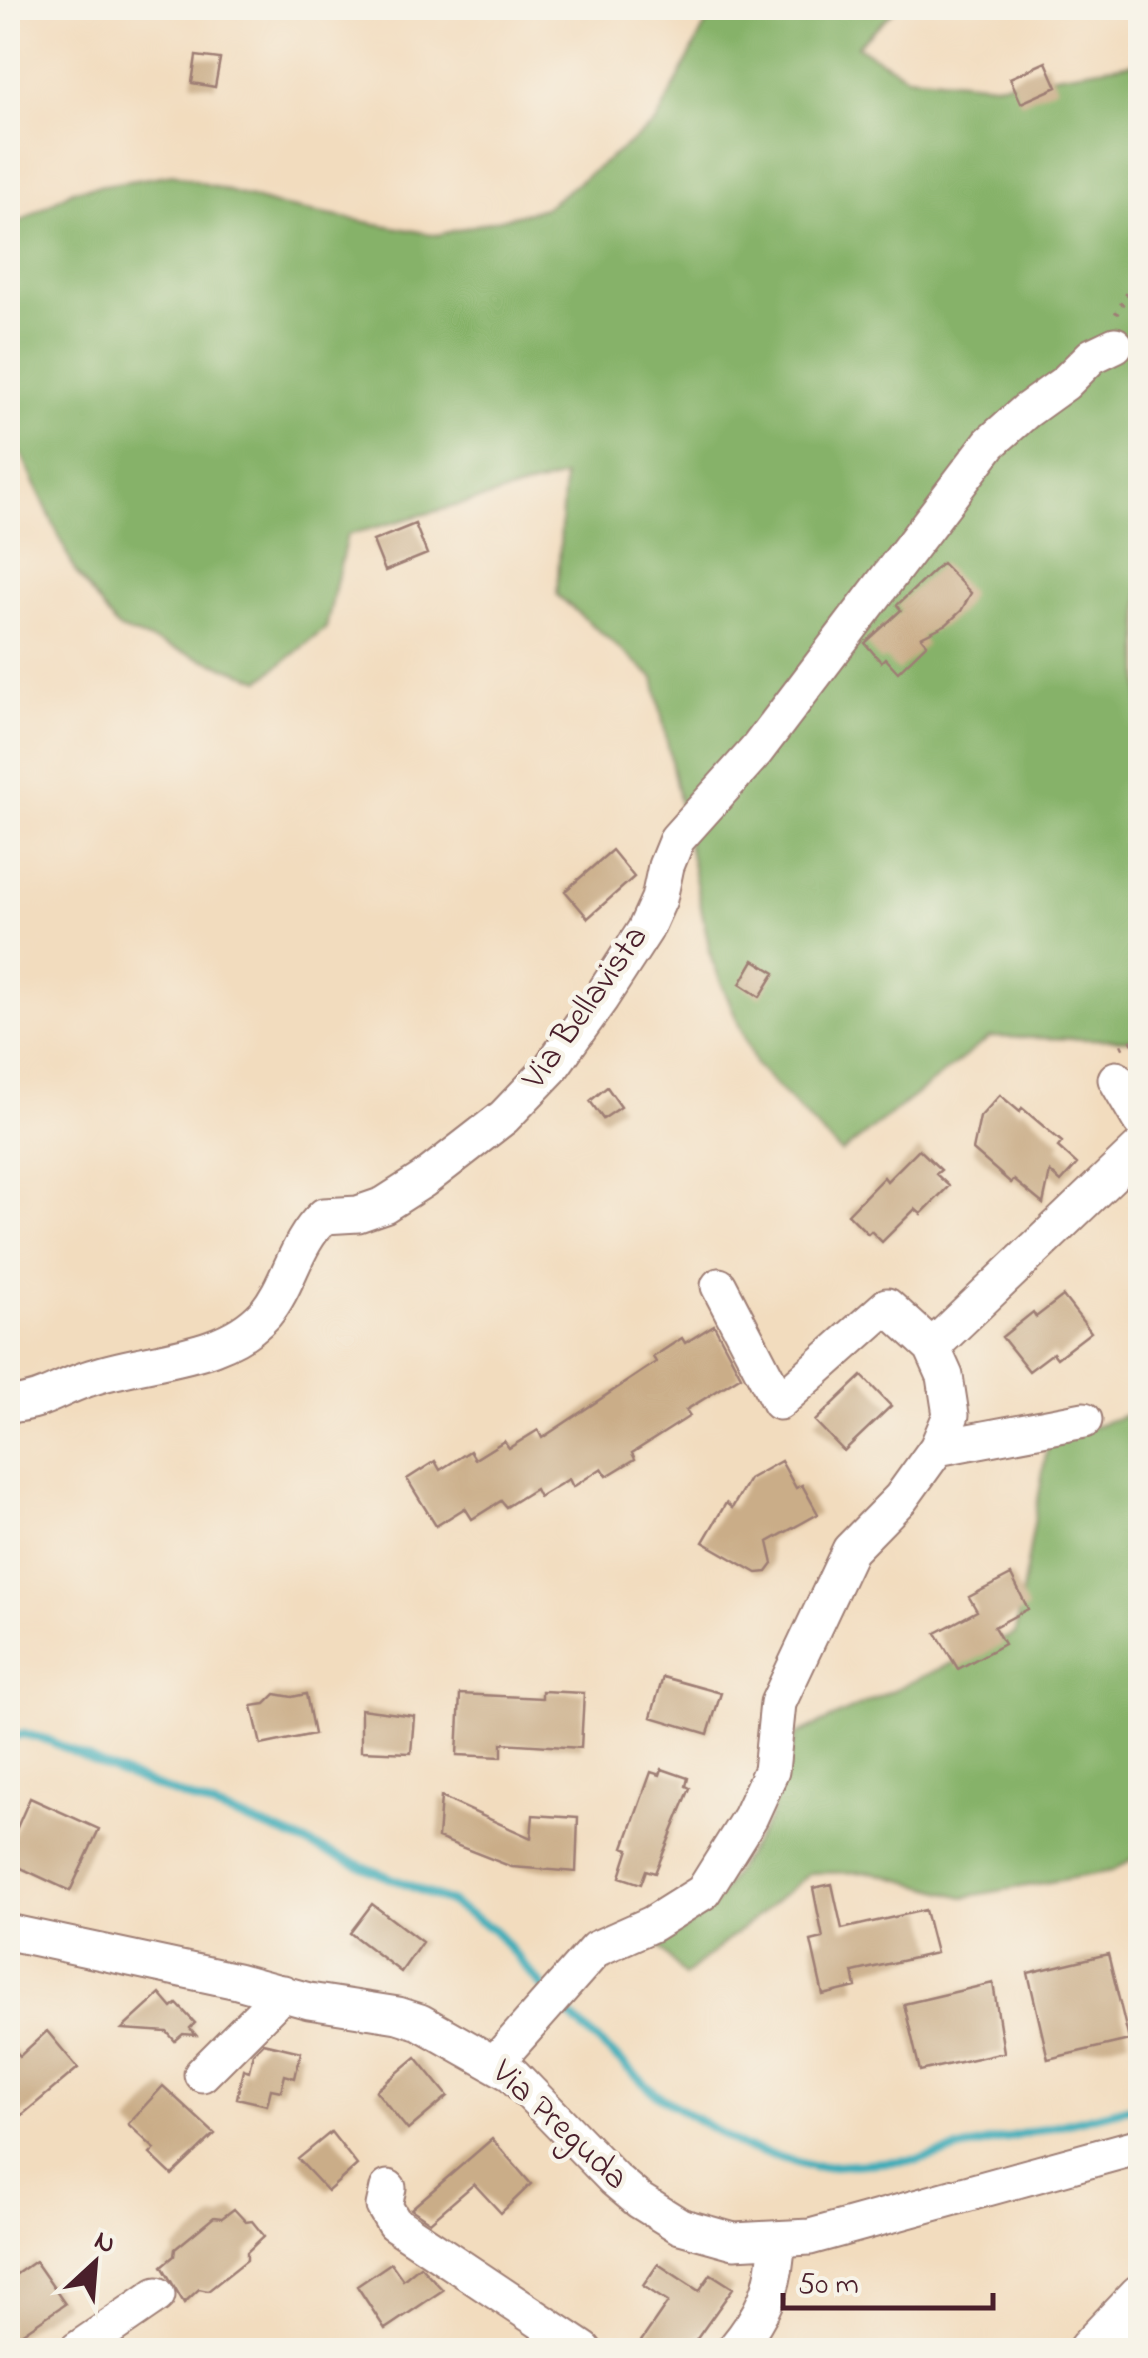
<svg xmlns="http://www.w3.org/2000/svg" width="1148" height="2358" viewBox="0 0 1148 2358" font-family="'Indie Flower',sans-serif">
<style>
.forest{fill:#86b269;stroke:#68684a;stroke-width:2.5}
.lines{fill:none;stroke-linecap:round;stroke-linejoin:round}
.stream{stroke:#3cacb8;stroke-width:9}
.building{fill:#caad88}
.minor-casing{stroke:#9e7e74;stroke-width:39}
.major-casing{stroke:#9e7e74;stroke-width:46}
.path{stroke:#9e7e74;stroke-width:5;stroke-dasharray:2.5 8;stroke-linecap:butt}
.minor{stroke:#fff;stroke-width:35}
.major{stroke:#fff;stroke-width:42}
.labels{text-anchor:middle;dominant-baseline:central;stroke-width:9;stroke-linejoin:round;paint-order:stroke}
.street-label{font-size:35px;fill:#4a1f2b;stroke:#f7f3e8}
</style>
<rect width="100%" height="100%" fill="#f7f3e8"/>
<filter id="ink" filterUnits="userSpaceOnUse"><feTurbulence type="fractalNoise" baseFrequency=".01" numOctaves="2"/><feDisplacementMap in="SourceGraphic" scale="20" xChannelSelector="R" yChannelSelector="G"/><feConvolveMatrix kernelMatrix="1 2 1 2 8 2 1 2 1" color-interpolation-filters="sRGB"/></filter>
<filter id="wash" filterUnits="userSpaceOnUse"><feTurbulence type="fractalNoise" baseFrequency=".0048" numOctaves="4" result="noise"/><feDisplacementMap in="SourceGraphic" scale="40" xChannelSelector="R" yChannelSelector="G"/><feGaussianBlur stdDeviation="2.25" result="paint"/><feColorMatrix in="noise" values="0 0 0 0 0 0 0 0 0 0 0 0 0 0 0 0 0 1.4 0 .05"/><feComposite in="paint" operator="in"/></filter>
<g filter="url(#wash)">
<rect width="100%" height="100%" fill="#f2dcbe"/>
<path class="forest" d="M 714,8 L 897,8 L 857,46 L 907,76 L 995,84 L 1140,62 L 1140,1035 L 1134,1040 L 990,1037 L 841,1153 L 756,1065 L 712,961 L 654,678 L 557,595 L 564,477 L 347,535 L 326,628 L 261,680 L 117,628 L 75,571 L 22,455 L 8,446 L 8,229 L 73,190 L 173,174 L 274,205 L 437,235 L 544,208 L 656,123 Z
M 1140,1410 L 1140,1854 L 1112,1871 L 964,1897 L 872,1872 L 810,1873 L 684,1976 L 659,1946 L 709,1912 L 770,1818 L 796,1735 L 1015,1634 L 1048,1442 Z"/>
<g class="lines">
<path class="stream" d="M 8,1738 L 23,1734 L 48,1740 L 117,1772 L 284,1834 L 449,1902 L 494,1930 L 546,1991
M 556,2003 L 657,2095 L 743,2147 L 814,2167 L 917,2160 L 1140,2105"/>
</g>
<g id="blocks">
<path class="building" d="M 196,56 L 220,59 L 215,87 L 192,83 Z
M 1046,62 L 1057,87 L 1021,103 L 1010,78 Z
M 415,524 L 427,554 L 385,571 L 373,541 Z
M 942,563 L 971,593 L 961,611 L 947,624 L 921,637 L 927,644 L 898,672 L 885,658 L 881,662 L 865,643 L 901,610 L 897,605 Z
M 612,850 L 634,877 L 588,918 L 565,891 Z
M 754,960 L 775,973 L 760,997 L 740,984 Z
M 607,1087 L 621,1107 L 603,1119 L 590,1101 Z
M 1000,1095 L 1020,1112 L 1022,1108 L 1062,1142 L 1058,1147 L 1077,1164 L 1061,1182 L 1050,1172 L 1043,1204 L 1014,1180 L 1011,1183 L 973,1150 L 980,1117 Z
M 919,1149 L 941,1170 L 936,1174 L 949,1186 L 921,1214 L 915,1209 L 882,1242 L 871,1231 L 868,1234 L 848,1214 L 884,1177 L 887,1181 Z
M 1063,1296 L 1091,1332 L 1057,1358 L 1053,1353 L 1029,1371 L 1002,1337 L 1033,1312 L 1036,1317 Z
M 714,1325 L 741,1376 L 686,1410 L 690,1416 L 632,1453 L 635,1459 L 607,1476 L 602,1468 L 573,1487 L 569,1479 L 539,1497 L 535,1489 L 506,1507 L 501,1501 L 472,1519 L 465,1508 L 436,1526 L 407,1479 L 435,1461 L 440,1470 L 470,1451 L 475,1459 L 504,1441 L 509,1448 L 538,1430 L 542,1438 L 656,1362 L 653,1357 L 682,1338 L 685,1343 Z
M 862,1376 L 891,1406 L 844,1451 L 815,1421 Z
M 781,1461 L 796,1488 L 802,1485 L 818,1514 L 768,1542 L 773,1564 L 767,1572 L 757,1573 L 703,1542 L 726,1503 L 732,1508 L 749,1479 Z
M 1011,1575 L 1028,1609 L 994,1627 L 1004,1644 L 958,1669 L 936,1633 L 977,1611 L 969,1597 Z
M 663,1677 L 721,1693 L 708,1734 L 651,1717 Z
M 542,1691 L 584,1693 L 581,1748 L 502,1743 L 502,1757 L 457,1755 L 460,1694 L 542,1698 Z
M 275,1694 L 292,1697 L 306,1694 L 314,1734 L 261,1745 L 252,1706 L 265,1704 Z
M 361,1709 L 414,1716 L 411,1753 L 361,1751 Z
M 662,1769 L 688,1778 L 686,1786 L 690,1788 L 655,1873 L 646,1870 L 641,1884 L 620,1877 L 629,1849 L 624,1847 L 651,1772 L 660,1775 Z
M 441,1797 L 531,1838 L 533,1815 L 578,1818 L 576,1872 L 512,1867 L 438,1838 Z
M 30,1798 L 99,1829 L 70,1891 L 8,1862 L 8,1848 Z
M 832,1884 L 842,1929 L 925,1910 L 936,1953 L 853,1972 L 856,1987 L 823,1995 L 811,1941 L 823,1938 L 813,1888 Z
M 372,1904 L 422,1942 L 401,1972 L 350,1933 Z
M 1108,1954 L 1129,2040 L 1048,2059 L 1028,1973 Z
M 993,1983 L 1004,2052 L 920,2071 L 904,2004 Z
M 160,1994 L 172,2008 L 177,2004 L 195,2023 L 190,2028 L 196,2035 L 183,2034 L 175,2041 L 167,2032 L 122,2029 Z
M 47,2031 L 78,2068 L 22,2115 L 17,2109 L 8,2117 L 8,2043 L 20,2056 Z
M 263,2043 L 301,2052 L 295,2078 L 285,2075 L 281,2091 L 271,2089 L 267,2105 L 237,2098 L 243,2069 L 249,2071 L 253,2053 Z
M 416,2057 L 448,2096 L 408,2130 L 376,2091 Z
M 163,2086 L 215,2134 L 172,2175 L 150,2154 L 155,2149 L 128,2124 Z
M 331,2132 L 357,2165 L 328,2191 L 298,2159 Z
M 492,2139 L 531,2184 L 501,2213 L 474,2184 L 430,2222 L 411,2209 Z
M 234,2209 L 246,2222 L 252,2221 L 264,2236 L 247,2252 L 247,2260 L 208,2291 L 199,2289 L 184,2303 L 162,2266 L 174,2256 L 175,2249 L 214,2217 L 222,2218 Z
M 35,2261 L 65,2304 L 8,2343 L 8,2280 Z
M 391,2263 L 403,2280 L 420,2266 L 443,2290 L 385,2329 L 357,2286 Z
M 658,2264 L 699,2291 L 711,2274 L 733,2288 L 689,2350 L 635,2350 L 668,2302 L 643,2286 Z"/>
</g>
</g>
<g filter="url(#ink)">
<use href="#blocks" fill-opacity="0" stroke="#9e7e74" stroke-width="2.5"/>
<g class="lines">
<g class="minor-casing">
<path id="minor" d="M 1116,1079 L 1140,1120
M 932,1347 L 1140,1148
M 8,1405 C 45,1402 54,1390 87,1379 C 144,1358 222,1362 265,1314 C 290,1284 294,1244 324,1216 L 358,1214 L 384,1205 L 423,1180 L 504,1117 L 550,1069 L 601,998 L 645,930 L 659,899 L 666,866 L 677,839 L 756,751 L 990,443 L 1026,411 L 1065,383 L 1092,356 L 1115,345
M 937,1448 L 1084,1420
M 8,1932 L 237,1981 L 309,2001 L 398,2015 L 420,2022 L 512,2074 L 614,2179 L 640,2201 L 680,2226 L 734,2241 L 810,2237 L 1140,2146
M 495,2063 L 596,1949 L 652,1924 L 703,1892 L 750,1817 L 771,1771 L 778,1703 L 850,1550 L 901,1498 L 937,1448 L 951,1415 L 945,1376 L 932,1347 L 887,1306 L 779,1402 L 719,1286
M 202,2074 L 283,1993
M 388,2188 L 384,2206 L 394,2223 L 584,2350
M 77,2350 L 157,2295
M 734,2350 C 763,2315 776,2287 777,2241"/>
</g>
<g class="major-casing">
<path id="major" d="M 1089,2350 L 1140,2296"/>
</g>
<path class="path" d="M 1116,314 L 1132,286 L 1131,230 L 1140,220
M 1121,1047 L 1140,1038"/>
<use href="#minor" class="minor"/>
<use href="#major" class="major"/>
</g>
</g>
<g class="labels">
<g class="street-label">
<text transform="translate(586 1008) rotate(-55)">Via Bellavista</text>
<text transform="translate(559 2126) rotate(43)">Via Preguda</text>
</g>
</g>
<rect width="1148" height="2358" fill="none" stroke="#f7f3e8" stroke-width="40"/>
<g transform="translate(95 2263) rotate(26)" stroke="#f7f3e8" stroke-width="8" paint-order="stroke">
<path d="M0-8L18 38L0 25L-18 38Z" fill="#4a1f2b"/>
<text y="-15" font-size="28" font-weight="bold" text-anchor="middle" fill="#4a1f2b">N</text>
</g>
<path d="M783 2293v15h210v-15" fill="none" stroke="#4a1f2b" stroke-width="5"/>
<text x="798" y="2293" font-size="30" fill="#4a1f2b" stroke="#f7f3e8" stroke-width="8" paint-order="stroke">50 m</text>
</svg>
